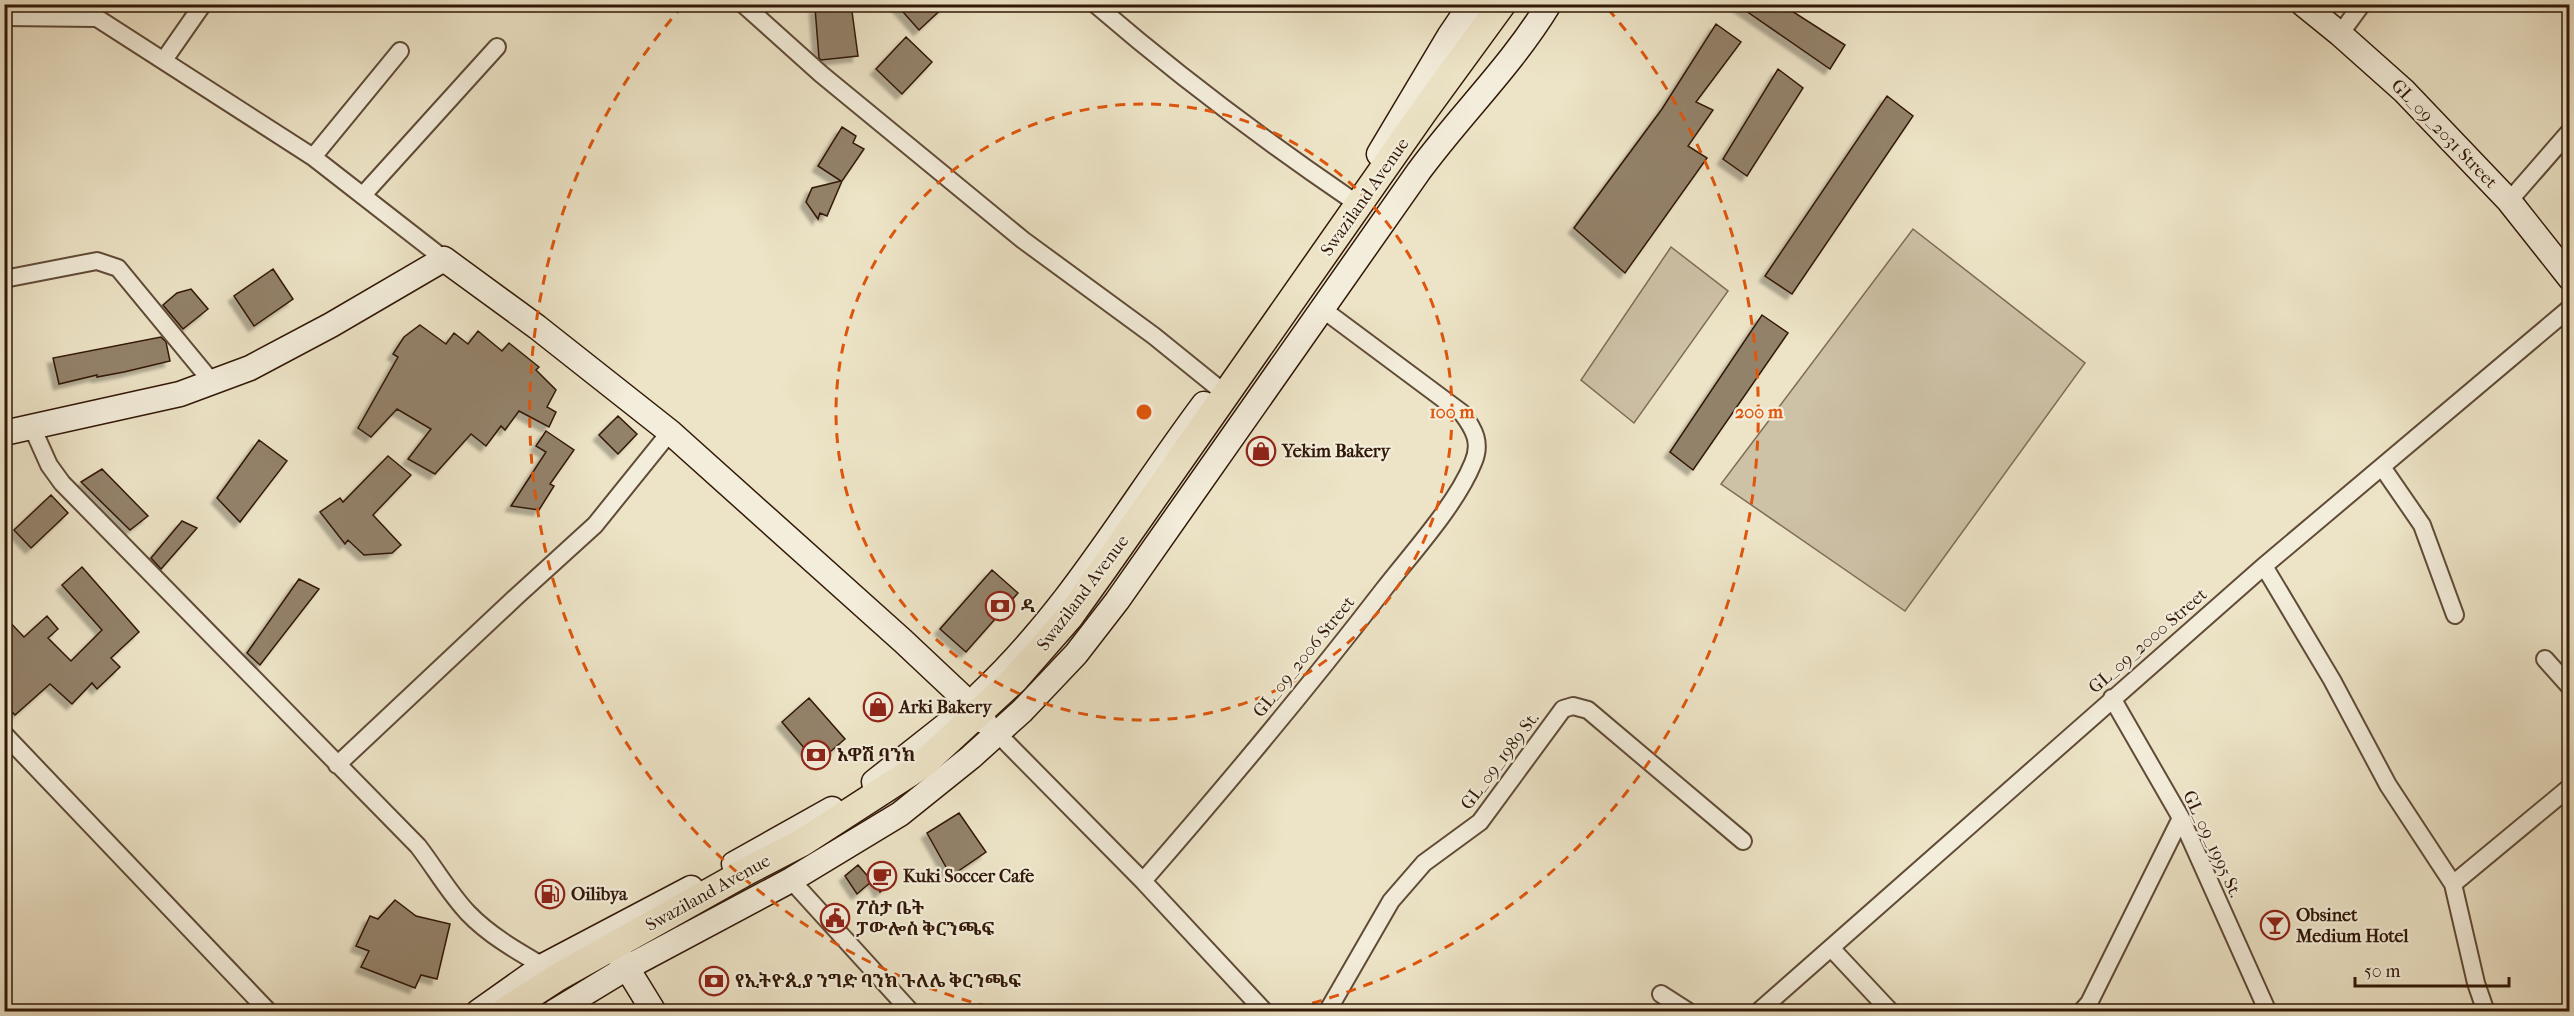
<svg xmlns="http://www.w3.org/2000/svg" width="2574" height="1016" viewBox="0 0 2574 1016" font-family="'IM FELL French Canon','Noto Serif Ethiopic',serif">
<style>
.green{fill:#cdc1a6;stroke:#7f6c56;stroke-width:1.5}
.building{fill:#93826b;stroke:#311807;stroke-width:1.5;filter:url(#shadow)}
.lines{fill:none;stroke-linecap:round;stroke-linejoin:round}
.street-casing{stroke:#604b37;stroke-width:20}
.secondary-casing{stroke:#311807;stroke-width:27}
.primary-casing{stroke:#311807;stroke-width:30}
.street{stroke:#f3eddb;stroke-width:16}
.secondary{stroke:#f3eddb;stroke-width:24}
.primary{stroke:#ede4c7;stroke-width:27}
.ring{fill:none;stroke:#df560c;stroke-width:3;stroke-dasharray:10 8}
.labels{text-anchor:middle;dominant-baseline:central;stroke-width:4.5;stroke-linejoin:round;paint-order:stroke}
.street-label{font-size:18px;fill:#311807;stroke:#f3eddb}
.poi-label{font-size:18px;font-weight:bold;fill:#311807;stroke:#f3eddb;text-anchor:start}
.centre{fill:#df560c;stroke:#f3eddb;stroke-width:3}
.ring-label{font-size:18px;text-anchor:middle;font-weight:bold;fill:#df560c;stroke:#f3eddb;stroke-width:4.5;stroke-linejoin:round;paint-order:stroke}
</style>
<defs>
<filter id="shadow"><feDropShadow dx="-5.5" dy="5.5" stdDeviation="1.5" flood-color="#0004"/></filter>
</defs>
<rect width="100%" height="100%" fill="#ede4c7"/>
<filter id="stains"><feTurbulence type="fractalNoise" baseFrequency=".00333" numOctaves="4"/><feColorMatrix values="0 0 0 0 .2 0 0 0 0 .09 0 0 0 0 .02 0 0 0 .5 -.17"/></filter>
<radialGradient id="worn" r=".72"><stop offset=".6" stop-color="#630" stop-opacity="0"/><stop offset="1" stop-color="#630" stop-opacity=".3"/></radialGradient>
<path class="green" d="M 1913,229 L 2085,363 L 1905,611 L 1721,484 Z
M 1671,247 L 1728,291 L 1634,423 L 1581,380 Z"/>
<path class="building" d="M 851,4 L 858,56 L 821,60 L 819,58 L 815,8 Z
M 896,4 L 919,4 L 922,8 L 934,4 L 947,4 L 919,30 Z
M 1736,4 L 1781,4 L 1845,45 L 1830,69 Z
M 1716,24 L 1741,42 L 1696,102 L 1713,110 L 1688,146 L 1707,158 L 1625,273 L 1574,228 L 1662,109 Z
M 906,37 L 932,62 L 902,94 L 876,69 Z
M 1778,69 L 1803,88 L 1747,176 L 1723,159 Z
M 1887,96 L 1913,116 L 1792,294 L 1765,276 Z
M 842,127 L 856,136 L 853,143 L 864,149 L 842,181 L 827,216 L 820,213 L 818,219 L 806,202 L 812,188 L 841,181 L 818,166 Z
M 273,269 L 293,299 L 254,326 L 234,296 Z
M 191,289 L 208,309 L 183,329 L 163,305 L 177,293 Z
M 1762,315 L 1788,333 L 1693,470 L 1670,452 Z
M 420,325 L 446,344 L 454,333 L 468,344 L 478,331 L 502,351 L 509,343 L 539,367 L 536,370 L 556,390 L 547,407 L 556,412 L 549,427 L 519,411 L 505,430 L 501,426 L 486,446 L 471,434 L 435,474 L 408,459 L 431,429 L 397,409 L 371,437 L 358,428 L 398,357 L 393,354 L 404,337 Z
M 161,337 L 166,342 L 170,361 L 124,372 L 97,377 L 97,375 L 59,384 L 53,358 Z
M 618,416 L 637,434 L 618,454 L 599,435 Z
M 546,431 L 574,450 L 550,484 L 554,486 L 539,510 L 511,506 L 546,452 L 536,446 Z
M 259,440 L 287,461 L 240,522 L 217,498 Z
M 388,456 L 411,475 L 373,515 L 401,545 L 392,553 L 364,555 L 348,540 L 345,544 L 320,512 L 340,498 L 343,502 Z
M 102,469 L 148,516 L 130,530 L 81,482 Z
M 51,495 L 68,513 L 31,548 L 14,530 Z
M 182,521 L 197,528 L 161,569 L 151,558 Z
M 82,567 L 139,632 L 111,658 L 120,667 L 97,689 L 92,683 L 72,704 L 50,684 L 15,715 L 4,704 L 4,616 L 24,637 L 47,616 L 58,629 L 48,638 L 71,661 L 102,630 L 62,585 Z
M 992,570 L 1018,593 L 966,652 L 940,629 Z
M 299,579 L 319,589 L 260,665 L 247,653 Z
M 809,698 L 845,739 L 817,763 L 782,722 Z
M 959,813 L 986,852 L 951,876 L 927,833 Z
M 882,862 L 895,878 L 880,892 L 869,873 Z
M 858,865 L 872,881 L 857,894 L 845,876 Z
M 395,900 L 416,916 L 450,924 L 437,979 L 421,975 L 415,988 L 361,967 L 369,951 L 356,946 L 370,916 L 378,919 Z"/>
<g class="lines">
<g class="street-casing">
<path id="street" d="M 87,4 L 97,18 L 313,157 L 444,259
M 743,4 L 821,74 L 1023,240 L 1154,336 L 1217,387
M 1095,4 C 1176,74 1261,138 1349,198
M 4,17 L 97,18
M 2340,34 L 2362,4
M 164,60 L 203,4
M 313,157 L 400,51
M 363,195 L 497,47
M 2509,201 L 2570,131
M 4,279 L 97,261 L 118,268 L 212,382
M 32,427 L 49,465 L 62,483 L 418,846 C 435,868 449,893 468,913 C 489,935 517,951 543,966
M 2382,467 L 2422,525 L 2455,615
M 2264,566 L 2332,680 L 2388,785 L 2453,884 L 2476,983 L 2486,1012
M 2545,659 L 2570,687
M 2112,698 L 2181,818 L 2268,1012
M 991,727 L 1143,881 L 1265,1012
M 4,734 L 269,1012
M 337,765 L 517,596 L 595,525 L 670,432
M 791,880 L 911,1012
M 1143,881 C 1226,786 1307,689 1384,589 C 1412,553 1456,505 1473,463 C 1482,443 1474,429 1462,413 L 1321,308
M 2453,884 L 2570,787
M 1831,948 L 1891,1012
M 1661,994 L 1689,1012
M 1327,1012 L 1391,901 L 1424,863 L 1480,822 L 1563,709 L 1573,706 L 1588,710 L 1743,841
M 1758,1012 L 2264,566 L 2570,308
M 2081,1012 L 2089,1003 L 2181,818"/>
</g>
<g class="secondary-casing">
<path id="secondary" d="M 2303,4 L 2340,34 L 2404,91 L 2509,201 L 2570,278
M 1379,154 L 1450,35 L 1471,4
M 4,433 L 180,394 L 250,368 L 331,325 L 444,259 L 537,327 L 670,432 L 903,641 L 970,704 L 984,721
M 980,694 C 1070,610 1131,501 1204,404
M 874,782 L 950,722
M 734,864 L 832,809
M 619,955 L 654,1012
M 478,1012 L 543,966 L 691,888
M 554,1012 L 628,967 L 791,880 L 900,814 L 971,757 L 1022,711 L 1076,654 L 1117,601 L 1419,171 C 1461,114 1512,65 1549,4"/>
</g>
<g class="primary-casing">
<path id="primary" d="M 504,1012 L 558,977 L 749,870 L 803,842 L 922,765 L 1014,680 L 1070,616 L 1105,567 L 1424,111 L 1502,4"/>
</g>
<use href="#street" class="street"/>
<use href="#secondary" class="secondary"/>
<use href="#primary" class="primary"/>
</g>
<g class="ring">
<circle cx="1144" cy="412" r="308"/>
<path d="M1006 1011A615 615 0 0 1 680 9M1608 9A615 615 0 0 1 1282 1011"/>
</g>
<defs>
<g id="shop-ring" transform="scale(1.5)"><circle r="9.5" fill="#f3eddb" stroke="#8f2418" stroke-width="1.5"/><path d="M-5-2.5h2.3a2.7 3.5 0 0 1 5.4 0H5L5.5 6h-11ZM-1.5-2.5h3a1.5 2.3 0 0 0-3 0Z" fill="#8f2418"/></g>
<g id="bank-ring" transform="scale(1.5)"><circle r="9.5" fill="#f3eddb" stroke="#8f2418" stroke-width="1.5"/><path d="M-6-4H6V4H-6ZM0-2.3a2.3 2.3 0 1 0 0 4.6a2.3 2.3 0 1 0 0-4.6Z" fill="#8f2418"/></g>
<g id="cafe-ring" transform="scale(1.5)"><circle r="9.5" fill="#f3eddb" stroke="#8f2418" stroke-width="1.5"/><path d="M-5.5-4.5H6V0H3Q3 3.5 0 3.5H-2.5Q-5.5 3.5-5.5 0ZM3-3.2v2h1.7v-2ZM-6 4.5H4V6H-6Z" fill="#8f2418"/></g>
<g id="fuel-ring" transform="scale(1.5)"><circle r="9.5" fill="#f3eddb" stroke="#8f2418" stroke-width="1.5"/><path d="M-5.5-6h7V0h2V4h1.3V-2.5L3-4.5l.8-.8L6-3V5H2.5V1h-1V6h-7ZM-4.2-4.7v3.2H.2V-4.7Z" fill="#8f2418"/></g>
<g id="civic-ring" transform="scale(1.5)"><circle r="9.5" fill="#f3eddb" stroke="#8f2418" stroke-width="1.5"/><path d="M-.6-6.5H3V-4.5H.6V-3L4-1V1h2V6H-6V1h2V-1L-.6-3ZM-1.2 2.5V6h2.4V2.5Z" fill="#8f2418"/></g>
<g id="bar-ring" transform="scale(1.5)"><circle r="9.5" fill="#f3eddb" stroke="#8f2418" stroke-width="1.5"/><path d="M-6-5H6L.8 .8V4.5H3.5V6h-7V4.5H-.8V.8Z" fill="#8f2418"/></g>
</defs>
<g fill-rule="evenodd">
<use href="#shop-ring" x="1261" y="451"/>
<use href="#bank-ring" x="1000" y="606"/>
<use href="#shop-ring" x="878" y="707"/>
<use href="#bank-ring" x="816" y="755"/>
<use href="#cafe-ring" x="882" y="876"/>
<use href="#fuel-ring" x="550" y="894"/>
<use href="#civic-ring" x="835" y="918"/>
<use href="#bar-ring" x="2275" y="925"/>
<use href="#bank-ring" x="714" y="981"/>
</g>
<g class="labels">
<g class="street-label">
<text transform="translate(2444 134) rotate(46)">GL_09_2031 Street</text>
<text transform="translate(1365 197) rotate(-55)">Swaziland Avenue</text>
<text transform="translate(1083 593) rotate(-53)">Swaziland Avenue</text>
<text transform="translate(2148 641) rotate(-41)">GL_09_2000 Street</text>
<text transform="translate(1304 657) rotate(-51)">GL_09_2006 Street</text>
<text transform="translate(1500 761) rotate(-53)">GL_09_1989 St.</text>
<text transform="translate(2212 844) rotate(65)">GL_09_1995 St.</text>
<text transform="translate(708 893) rotate(-29)">Swaziland Avenue</text>
</g>
<g class="poi-label">
<text x="1282" y="451">Yekim Bakery</text>
<text x="1021" y="606">ዳ</text>
<text x="899" y="707">Arki Bakery</text>
<text x="837" y="755">አዋሽ ባንክ</text>
<text x="903" y="876">Kuki Soccer Cafe</text>
<text x="571" y="894">Oilibya</text>
<text x="856" y="908">ፖስታ ቤት<tspan x="856" dy="21">ፓውሎስ ቅርንጫፍ</tspan></text>
<text x="2296" y="915">Obsinet<tspan x="2296" dy="21">Medium Hotel</tspan></text>
<text x="735" y="981">የኢትዮጲያ ንግድ ባንክ ጉለሌ ቅርንጫፍ</text>
</g>
</g>
<circle cx="1144" cy="412" r="9" class="centre"/>
<g class="ring-label">
<text x="1452" y="418">100 m</text>
<text x="1759" y="418">200 m</text>
</g>
<rect width="2574" height="1016" fill="none" stroke="#ede4c7" stroke-width="24"/>
<rect x="6" y="6" width="2562" height="1004" fill="none" stroke="#311807" stroke-width="3"/>
<rect x="12" y="12" width="2550" height="992" fill="none" stroke="#311807" stroke-width="1.5"/>
<path d="M2355 977v9h154v-9" fill="none" stroke="#311807" stroke-width="3"/>
<text x="2364" y="977" font-size="18" fill="#311807" stroke="#f3eddb" stroke-width="4.5" paint-order="stroke">50 m</text>
<rect width="100%" height="100%" filter="url(#stains)"/>
<rect width="100%" height="100%" fill="url(#worn)"/>
</svg>
